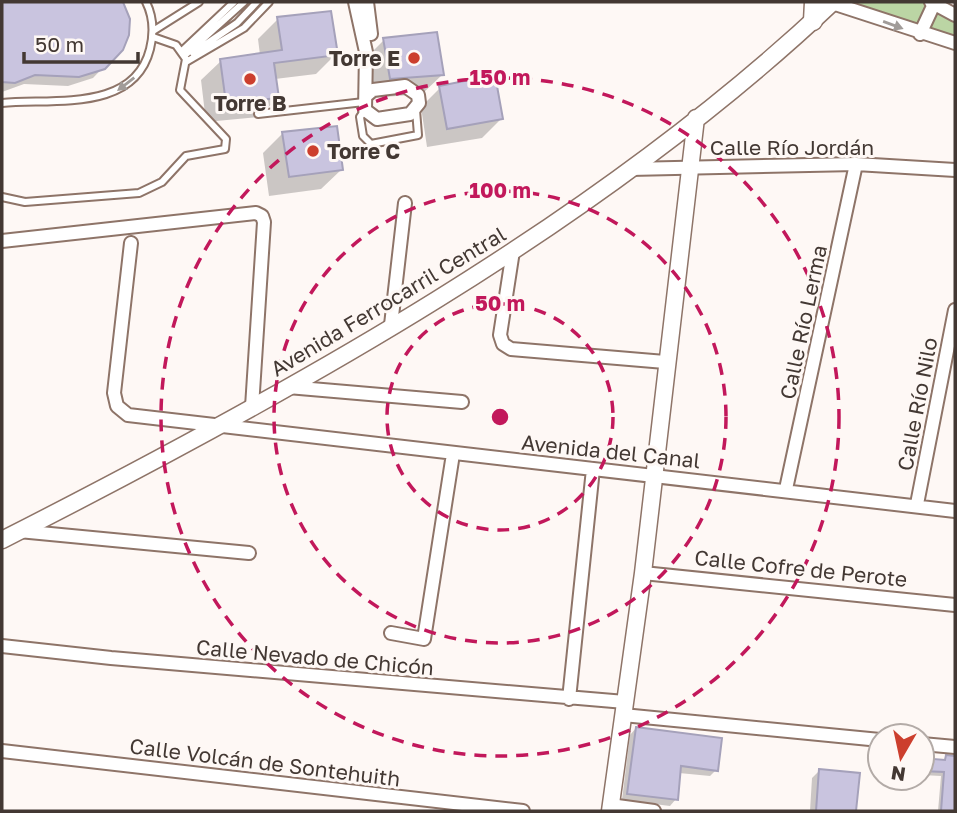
<svg xmlns="http://www.w3.org/2000/svg" width="957" height="813" viewBox="0 0 957 813" font-family="'Golos Text',sans-serif">
<style>
.green{fill:#bbd5a4}
.shadow{fill:#0003}
.building{fill:#c9c4df;stroke:#a5a1ba;stroke-width:2}
.lines{fill:none;stroke-linecap:round;stroke-linejoin:round}
.service-casing{stroke:#8e7468;stroke-width:10}
.minor-casing{stroke:#8e7468;stroke-width:16}
.tertiary-casing{stroke:#8e7468;stroke-width:19}
.secondary-casing{stroke:#8e7468;stroke-width:21}
.service{stroke:#fff;stroke-width:6}
.minor{stroke:#fff;stroke-width:12}
.tertiary{stroke:#fff;stroke-width:16}
.secondary{stroke:#fff;stroke-width:18}
.oneway{fill:#a19c99}
.ring{fill:none;stroke:#c2185b;stroke-width:3.5;stroke-dasharray:12 9}
.poi-dot{fill:#cc3f2e;stroke:#fef8f5;stroke-width:2.5}
.labels{text-anchor:middle;dominant-baseline:central;stroke-width:6;stroke-linejoin:round;paint-order:stroke}
.poi-label{font-size:21px;font-weight:bold;fill:#433833;stroke:#fef8f5;text-anchor:end}
.street-label{font-size:21px;fill:#433833;stroke:#fef8f5}
.centre{fill:#c2185b;stroke:#fef8f5;stroke-width:3.5}
.ring-label{font-size:21px;text-anchor:middle;font-weight:bold;fill:#c2185b;stroke:#fef8f5;stroke-width:6;stroke-linejoin:round;paint-order:stroke}
</style>
<rect width="100%" height="100%" fill="#fef8f5"/>
<path class="green" d="M 814,2 L 931,2 L 955,15 L 955,43 L 832,3 Z"/>
<path class="shadow" d="M 2,2 L 119,2 L 128,20 L 121,49 L 93,78 L 68,86 L 24,84 L 2,92 Z
M 278,19 L 336,54 L 316,74 L 275,79 L 278,98 L 258,117 L 206,122 L 201,80 L 221,61 L 260,55 L 258,39 Z
M 384,40 L 442,75 L 422,94 L 371,98 L 364,60 Z
M 440,88 L 502,118 L 482,138 L 427,147 L 421,107 Z
M 283,133 L 341,170 L 321,189 L 269,196 L 263,153 Z
M 636,728 L 716,770 L 710,776 L 679,773 L 676,799 L 670,806 L 622,800 L 630,735 Z
M 922,760 L 955,763 L 954,811 L 938,811 L 941,776 L 922,775 Z
M 819,771 L 858,775 L 854,811 L 810,811 L 812,778 Z"/>
<path class="building" d="M 2,2 L 123,2 L 130,19 L 129,35 L 123,50 L 105,69 L 79,77 L 35,75 L 15,83 L 2,82 Z
M 331,11 L 338,55 L 274,63 L 279,98 L 226,103 L 220,59 L 282,50 L 277,17 Z
M 437,32 L 444,75 L 390,79 L 383,38 Z
M 495,75 L 503,119 L 447,129 L 439,86 Z
M 337,126 L 343,170 L 289,177 L 282,132 Z
M 636,727 L 722,738 L 718,771 L 681,766 L 678,800 L 627,794 Z
M 946,755 L 955,756 L 955,811 L 941,811 L 944,772 L 922,771 L 922,758 L 945,760 Z
M 819,769 L 860,773 L 856,811 L 816,811 Z"/>
<g class="lines">
<g class="service-casing">
<path id="service" d="M 153,31 L 199,2
M 181,52 L 234,2
M 193,53 L 237,23 L 257,2
M 184,56 L 244,2
M 186,62 L 244,28 L 269,2
M 2,103 C 52,98 134,113 150,49 C 154,33 153,16 146,2
M 365,110 L 360,117 L 363,136 L 371,144 L 418,135 L 416,110
M 258,114 L 364,102
M 2,197 L 25,202 L 139,193 L 162,182 L 186,156 L 225,149 L 226,139 L 180,90 L 186,59 L 176,45 L 153,37"/>
</g>
<g class="minor-casing">
<path id="minor" d="M 355,2 L 366,52 L 365,110 L 377,119 L 410,114 L 419,103 L 418,95 L 405,86 L 373,90 L 367,95
M 367,2 L 371,34
M 931,2 L 955,15
M 832,3 L 955,43
M 920,34 L 934,4
M 630,169 L 856,164 L 955,170
M 2,241 L 256,213 L 262,216 L 264,222 L 252,407
M 131,243 L 114,393 L 117,406 L 128,415 L 955,511
M 513,251 L 500,335 L 503,344 L 511,349 L 665,362
M 391,325 L 405,203
M 288,387 L 462,402
M 786,489 L 856,164
M 917,504 L 955,310
M 19,531 L 249,553
M 643,573 L 955,605
M 391,633 L 424,639 L 453,454
M 2,646 L 111,658 L 625,702
M 569,699 L 593,469
M 623,715 L 880,740
M 922,744 L 955,747
M 2,751 L 523,811
M 610,805 L 654,811"/>
</g>
<g class="tertiary-casing">
<path id="tertiary" d="M 2,540 C 289,394 598,224 833,2
M 610,811 L 643,573 L 696,118"/>
</g>
<g class="secondary-casing">
<path id="secondary" d="M 813,21 L 814,2"/>
</g>
<use href="#service" class="service"/>
<use href="#minor" class="minor"/>
<use href="#tertiary" class="tertiary"/>
<use href="#secondary" class="secondary"/>
</g>
<defs><path id="oneway-solid" d="M-6-.8H1V-3.2L6.5 0L1 3.2V.8H-6Z" transform="scale(1.75)"/></defs>
<g class="oneway">
<use href="#oneway-solid" transform="translate(893 25) rotate(20)"/>
<use href="#oneway-solid" transform="translate(126 84) rotate(142)"/>
</g>
<g class="ring">
<circle cx="500" cy="417" r="113"/>
<circle cx="500" cy="417" r="226"/>
<circle cx="500" cy="417" r="339"/>
</g>
<g class="poi-dot">
<circle cx="414" cy="58" r="7"/>
<circle cx="250" cy="79" r="7"/>
<circle cx="313" cy="151" r="7"/>
</g>
<g class="labels">
<g class="poi-label">
<text x="400" y="58">Torre E</text>
<text x="250" y="103" text-anchor="middle">Torre B</text>
<text x="327" y="151" text-anchor="start">Torre C</text>
</g>
<g class="street-label">
<text x="792" y="147">Calle Río Jordán</text>
<text transform="translate(388 301) rotate(-31)">Avenida Ferrocarril Central</text>
<text transform="translate(803 322) rotate(-78)">Calle Río Lerma</text>
<text transform="translate(917 404) rotate(-79)">Calle Río Nilo</text>
<text transform="translate(611 451) rotate(6)">Avenida del Canal</text>
<text transform="translate(801 568) rotate(6)">Calle Cofre de Perote</text>
<text transform="translate(315 657) rotate(5)">Calle Nevado de Chicón</text>
<text transform="translate(265 762) rotate(7)">Calle Volcán de Sontehuith</text>
</g>
</g>
<circle cx="500" cy="417" r="10" class="centre"/>
<g class="ring-label">
<text x="500" y="85">150 m</text>
<text x="500" y="198">100 m</text>
<text x="500" y="311">50 m</text>
</g>
<rect width="957" height="813" fill="none" stroke="#433833" stroke-width="7"/>
<g transform="translate(901 757) rotate(189)"><circle r="33" fill="#fef8f5" stroke="#b3aba7" stroke-width="2"/>
<path d="M0-5L12 26L0 18L-12 26Z" fill="#cc3f2e"/>
<text y="-10" font-size="19" font-weight="bold" text-anchor="middle" fill="#433833">N</text>
</g>
<path d="M24 52v10h114v-10" fill="none" stroke="#433833" stroke-width="3.5"/>
<text x="35" y="52" font-size="21" fill="#433833" stroke="#fef8f5" stroke-width="5" paint-order="stroke">50 m</text>
</svg>
